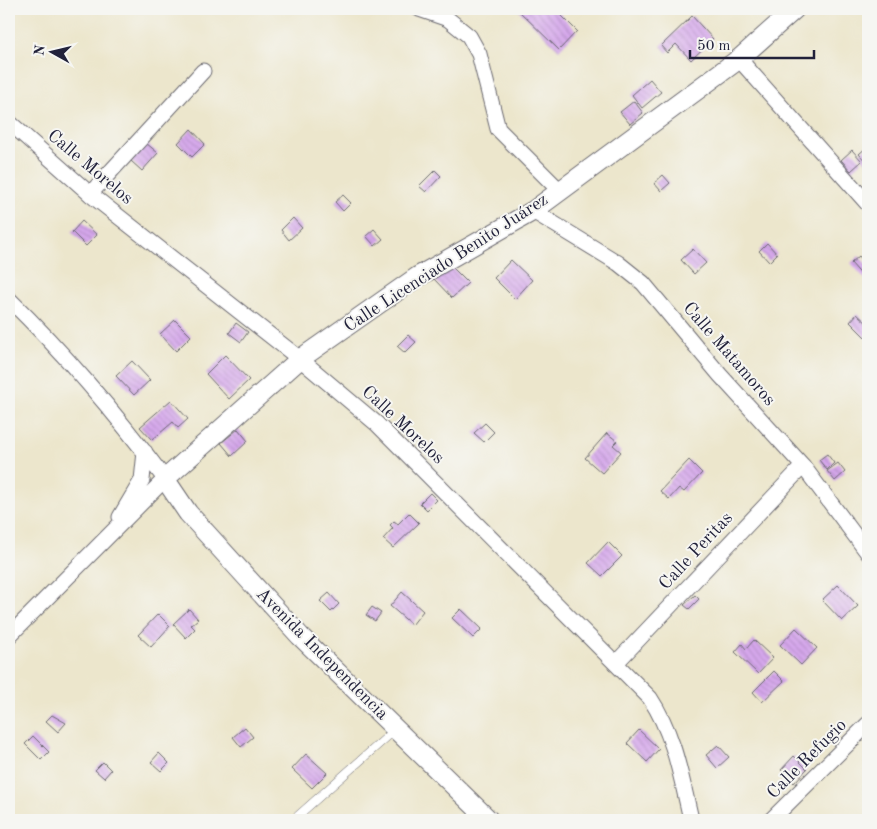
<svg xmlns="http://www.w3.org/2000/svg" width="877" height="829" viewBox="0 0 877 829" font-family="'Old Standard TT',serif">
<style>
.building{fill:url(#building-back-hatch)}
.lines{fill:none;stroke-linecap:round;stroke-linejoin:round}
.service-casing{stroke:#69676e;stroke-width:9}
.minor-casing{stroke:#69676e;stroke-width:17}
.tertiary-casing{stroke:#69676e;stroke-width:21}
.service{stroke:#fff;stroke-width:8}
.minor{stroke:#fff;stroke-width:15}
.tertiary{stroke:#fff;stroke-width:19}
.labels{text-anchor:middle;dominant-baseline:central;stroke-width:4;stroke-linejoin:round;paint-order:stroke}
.street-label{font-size:18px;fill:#22223b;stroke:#f6f6f2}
</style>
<defs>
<pattern id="building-back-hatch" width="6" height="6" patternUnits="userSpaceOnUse" patternTransform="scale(1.25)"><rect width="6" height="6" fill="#d5a7eb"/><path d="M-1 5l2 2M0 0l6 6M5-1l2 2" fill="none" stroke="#b78fca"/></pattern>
</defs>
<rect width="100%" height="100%" fill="#f6f6f2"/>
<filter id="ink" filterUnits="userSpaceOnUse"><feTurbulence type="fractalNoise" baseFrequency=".02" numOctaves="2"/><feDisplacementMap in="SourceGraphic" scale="10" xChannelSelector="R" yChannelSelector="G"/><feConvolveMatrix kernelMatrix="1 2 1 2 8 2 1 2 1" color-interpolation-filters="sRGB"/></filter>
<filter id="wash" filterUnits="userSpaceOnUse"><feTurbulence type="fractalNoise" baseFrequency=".0096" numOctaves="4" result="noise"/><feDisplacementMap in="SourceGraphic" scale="20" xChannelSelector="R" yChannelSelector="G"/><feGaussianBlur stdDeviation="1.12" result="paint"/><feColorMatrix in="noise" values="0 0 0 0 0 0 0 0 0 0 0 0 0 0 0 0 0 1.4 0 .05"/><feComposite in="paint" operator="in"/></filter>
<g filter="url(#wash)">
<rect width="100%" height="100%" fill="#ece6cc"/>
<g id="blocks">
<path class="building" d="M 517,9 L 555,9 L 577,31 L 559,50 Z
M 692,16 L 713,39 L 691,60 L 676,44 L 667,53 L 661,46 Z
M 650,79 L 661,92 L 642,108 L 632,95 Z
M 634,101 L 643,113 L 630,124 L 620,112 Z
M 191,129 L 205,144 L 192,157 L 178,143 Z
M 146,143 L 158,153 L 142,171 L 131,161 Z
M 868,146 L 868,164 L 859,154 Z
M 852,150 L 862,161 L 851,171 L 841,160 Z
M 435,170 L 441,176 L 426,192 L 419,186 Z
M 663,175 L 670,183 L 661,191 L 654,183 Z
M 343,195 L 351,203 L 343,211 L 335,202 Z
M 293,218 L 302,228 L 289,240 L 281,230 Z
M 82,221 L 97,235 L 86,246 L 72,232 Z
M 374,229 L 383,239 L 375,246 L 366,236 Z
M 767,243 L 777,254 L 769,262 L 759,251 Z
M 693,249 L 706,263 L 694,274 L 681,260 Z
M 859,256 L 868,266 L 868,276 L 865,279 L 851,263 Z
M 511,260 L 532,280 L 515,299 L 494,278 Z
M 449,264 L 468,283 L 452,298 L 434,279 Z
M 857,314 L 868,324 L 866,338 L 850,322 Z
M 175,320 L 191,336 L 176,351 L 160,334 Z
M 236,323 L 248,332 L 241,342 L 229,333 Z
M 408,335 L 416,342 L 405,353 L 397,346 Z
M 225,355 L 249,380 L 229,399 L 206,374 Z
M 132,361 L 150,380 L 134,395 L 116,376 Z
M 171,400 L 188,419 L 178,428 L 173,422 L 152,440 L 140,427 Z
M 485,423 L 494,432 L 484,442 L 474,433 Z
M 238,429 L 248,441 L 232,456 L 221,443 Z
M 607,433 L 617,441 L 613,445 L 621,452 L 602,473 L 585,458 Z
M 827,454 L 834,463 L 827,470 L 819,460 Z
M 689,460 L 702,473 L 684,492 L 679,488 L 669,499 L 660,491 Z
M 838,463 L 845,472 L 835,481 L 827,471 Z
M 430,493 L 437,500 L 427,510 L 420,503 Z
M 409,513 L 419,523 L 393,548 L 383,539 L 393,528 L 390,525 L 394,521 L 398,524 Z
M 608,542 L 622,556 L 602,576 L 588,563 Z
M 838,585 L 858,606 L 842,621 L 822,600 Z
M 402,592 L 423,611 L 412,625 L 390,606 Z
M 329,593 L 339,604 L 331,612 L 320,601 Z
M 695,595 L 699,599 L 689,609 L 684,605 Z
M 372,607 L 381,613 L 375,621 L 366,615 Z
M 189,609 L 198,619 L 191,625 L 195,629 L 186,638 L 173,624 Z
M 461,609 L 482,629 L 473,638 L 452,618 Z
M 158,614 L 170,626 L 151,647 L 138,635 Z
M 796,628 L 817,648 L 801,665 L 780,645 Z
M 754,640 L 773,658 L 758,674 L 735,652 L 742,644 L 746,649 Z
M 774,671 L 784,681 L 762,702 L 753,692 Z
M 52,715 L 66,723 L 58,732 L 46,721 Z
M 245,727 L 253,737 L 241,747 L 233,737 Z
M 639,730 L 659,749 L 647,762 L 627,743 Z
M 33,736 L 49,752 L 41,760 L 25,744 Z
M 718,745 L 729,757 L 717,768 L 706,755 Z
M 159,753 L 169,763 L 161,771 L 151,762 Z
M 306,754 L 327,773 L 312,788 L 292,769 Z
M 794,756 L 807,769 L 794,783 L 781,770 Z
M 103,762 L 111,770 L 104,778 L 95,770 Z"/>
</g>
</g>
<g filter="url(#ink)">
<use href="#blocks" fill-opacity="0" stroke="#69676e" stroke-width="1"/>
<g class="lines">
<g class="service-casing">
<path id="service" d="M 293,820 L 396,729"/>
</g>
<g class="minor-casing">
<path id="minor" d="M 419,9 L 448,19 L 469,36 L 479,54 L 498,129 L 559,190
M 739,59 L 868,204
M 9,122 L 90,194 L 300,359 L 377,424 L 650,698 C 674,734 681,777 691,819
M 90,194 L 203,71
M 533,211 L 618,263 L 643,283 L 720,375 L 803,466 L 868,553
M 9,299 C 66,355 117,415 165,479 L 9,636
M 120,517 L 142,480 L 145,452
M 616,663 L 803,466
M 771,820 L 868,724"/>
</g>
<g class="tertiary-casing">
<path id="tertiary" d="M 489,820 L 300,636 L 188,513 L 165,479 L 300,359 L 417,277 L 533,211 L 739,59 L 795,9"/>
</g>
<use href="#service" class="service"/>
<use href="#minor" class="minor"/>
<use href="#tertiary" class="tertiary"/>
</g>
</g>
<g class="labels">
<g class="street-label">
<text transform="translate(90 167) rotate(40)">Calle Morelos</text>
<text transform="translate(446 263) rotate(-33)">Calle Licenciado Benito Juárez</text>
<text transform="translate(729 354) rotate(49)">Calle Matamoros</text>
<text transform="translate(403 425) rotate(43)">Calle Morelos</text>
<text transform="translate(696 551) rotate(-47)">Calle Peritas</text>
<text transform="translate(322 654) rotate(45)">Avenida Independencia</text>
<text transform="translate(807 759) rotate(-45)">Calle Refugio</text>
</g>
</g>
<rect width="877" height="829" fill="none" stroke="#f6f6f2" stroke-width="30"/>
<g transform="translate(52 52) rotate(278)" stroke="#f6f6f2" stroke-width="4" paint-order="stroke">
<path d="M0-4L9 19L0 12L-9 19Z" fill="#22223b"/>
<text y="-8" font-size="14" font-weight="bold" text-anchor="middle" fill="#22223b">N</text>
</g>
<path d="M690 50v8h124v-8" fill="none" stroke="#22223b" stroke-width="2.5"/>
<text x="697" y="50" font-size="15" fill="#22223b" stroke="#f6f6f2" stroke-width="4" paint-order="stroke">50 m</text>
</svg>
